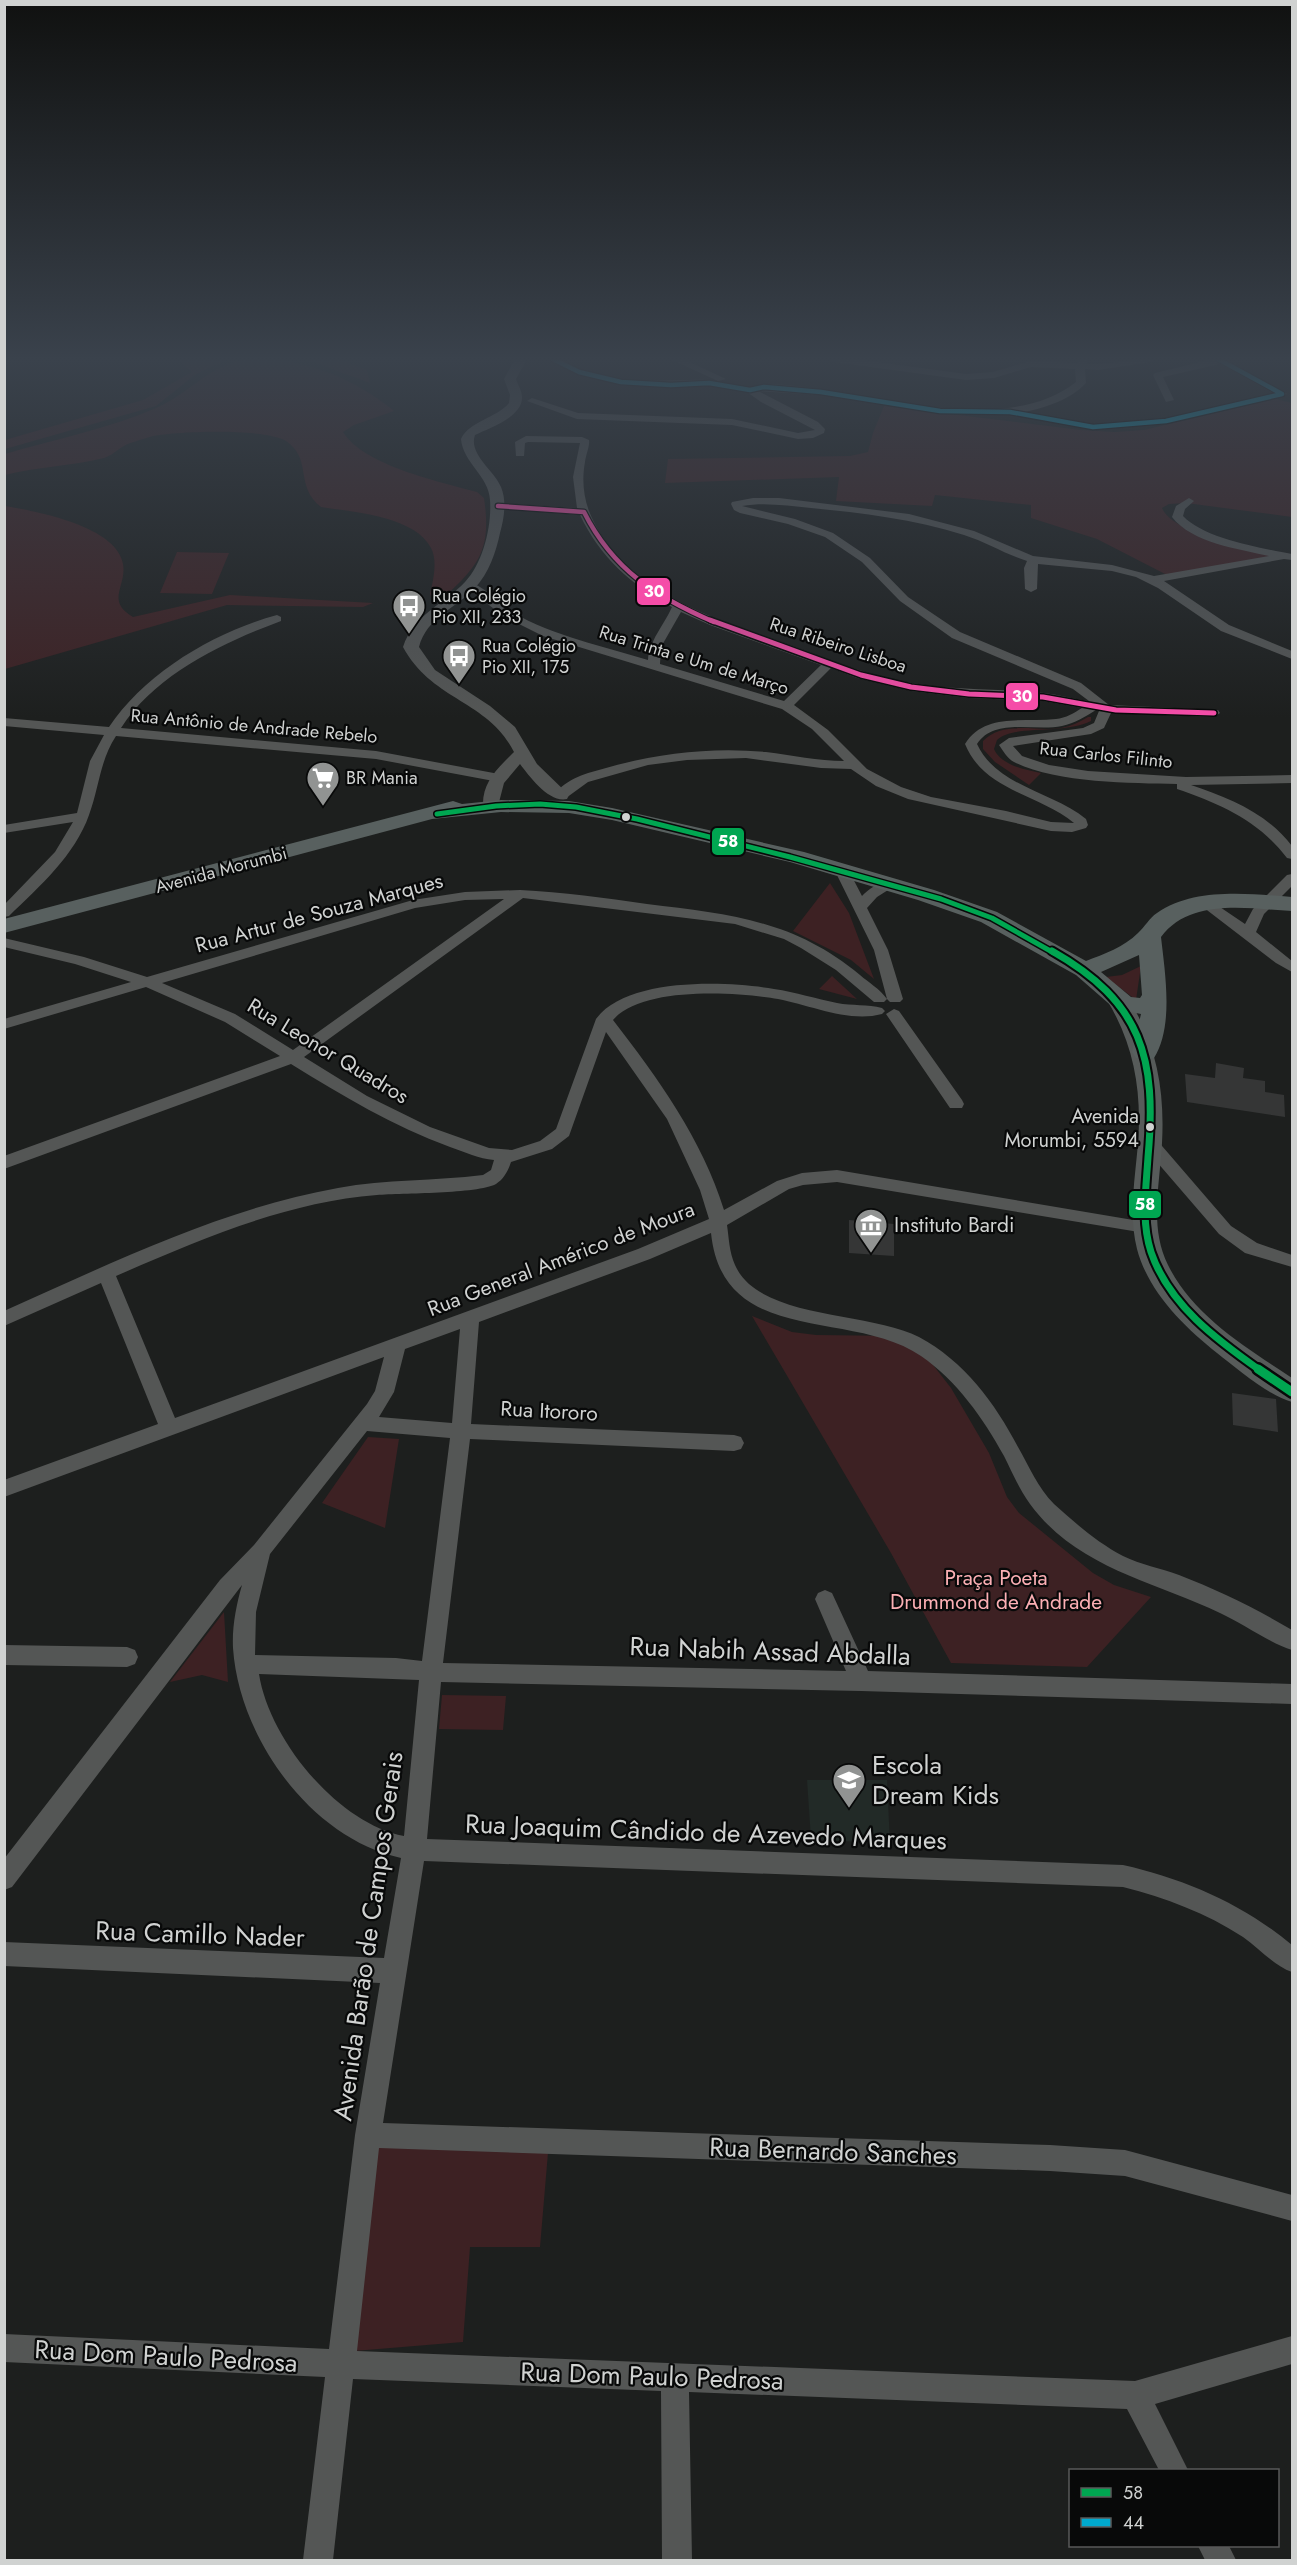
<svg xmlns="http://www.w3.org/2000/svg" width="1297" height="2565" viewBox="0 0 1297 2565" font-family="Jost,sans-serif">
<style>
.built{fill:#222a27}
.green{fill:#3d2123}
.building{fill:#353636}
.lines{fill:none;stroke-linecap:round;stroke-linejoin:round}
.minor{fill:#545655;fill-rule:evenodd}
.tertiary{fill:#545655;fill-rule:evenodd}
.secondary{fill:#575b5a;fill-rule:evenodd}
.primary{fill:#58605f;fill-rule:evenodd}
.bus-1-far2-casing{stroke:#080909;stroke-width:8}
.bus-1-far1-casing{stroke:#080909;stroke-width:11}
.bus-1-casing{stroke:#080909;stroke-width:14}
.bus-2-casing{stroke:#080909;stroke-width:7}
.bus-3-far1-casing{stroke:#080909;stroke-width:7}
.bus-3-casing{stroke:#080909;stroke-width:8}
.bus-1-far2{stroke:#00a651;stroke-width:5}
.bus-1-far1{stroke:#00a651;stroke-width:7}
.bus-1{stroke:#00a651;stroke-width:9}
.bus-2{stroke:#00a9ce;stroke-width:4.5}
.bus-3-far1{stroke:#f54da8;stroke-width:4.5}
.bus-3{stroke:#f54da8;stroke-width:5}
.bus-dot{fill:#d0d2d1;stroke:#080909;stroke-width:2}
.labels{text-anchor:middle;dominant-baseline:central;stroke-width:4.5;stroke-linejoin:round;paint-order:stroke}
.far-poi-label{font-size:18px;fill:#d0d2d1;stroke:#080909;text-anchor:start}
.far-street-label{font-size:18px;fill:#d0d2d1;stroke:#080909}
.bus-label{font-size:20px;fill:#d0d2d1;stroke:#080909;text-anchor:end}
.street-label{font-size:21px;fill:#d0d2d1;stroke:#080909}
.poi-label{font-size:21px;fill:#d0d2d1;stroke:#080909;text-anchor:start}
.park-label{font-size:21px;fill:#fbafb4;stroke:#080909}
.near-street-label{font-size:26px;fill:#d0d2d1;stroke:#080909}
.near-poi-label{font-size:26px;fill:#d0d2d1;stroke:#080909;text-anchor:start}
.line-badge{stroke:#080909;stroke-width:2}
.badge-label{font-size:16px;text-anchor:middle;font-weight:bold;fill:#fff}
</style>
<rect width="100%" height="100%" fill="#1d1f1e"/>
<path class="built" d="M 807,1780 L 887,1780 L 890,1844 L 811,1839 Z"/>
<path class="green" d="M 177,359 L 229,359 L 196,374 L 156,406 L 5,449 L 5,440 L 143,400 L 192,372 Z
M 249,359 C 303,357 353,378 394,411 L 354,425 L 343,432 C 363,465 440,482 477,492 L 484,498 C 492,551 478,566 441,600 L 433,599 L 430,594 C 433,581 438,561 431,548 C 415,516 352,512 321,507 C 294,486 313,459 286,441 C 267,428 173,431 150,437 C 141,440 131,442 124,446 C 117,450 111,456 104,458 C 71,466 37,467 5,475 L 5,454 C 55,439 108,429 156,408 C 191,393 209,364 249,359 Z
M 305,359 L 339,359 L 367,370 L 370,383 Z
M 1275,399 L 1292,403 L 1292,517 L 1186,503 L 1169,504 L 1162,508 C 1172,533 1246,547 1272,556 L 1167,575 L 1097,539 L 1031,518 L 1031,505 L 935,495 L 932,506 L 836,501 L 839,477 L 665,483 L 668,459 L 850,456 L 868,452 L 873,433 L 884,406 L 1081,430 L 1115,432 L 1144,430 Z
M 5,506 C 35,511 117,526 123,564 C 127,586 105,601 133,617 L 230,595 L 373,603 L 363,607 L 227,605 L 5,669 Z
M 177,552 L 229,553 L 212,594 L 160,593 Z
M 1088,717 L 1091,717 L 1091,721 C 1063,735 1013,724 997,740 L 994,749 C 1001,765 1025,770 1041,773 L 1029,785 L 995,762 L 983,749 L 983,741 C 1003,720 1036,732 1061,728 C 1071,726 1080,722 1088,717 Z
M 830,883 L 849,913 L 874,979 L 851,960 L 793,931 Z
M 1141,966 L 1136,1000 L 1106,977 L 1122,975 Z
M 832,976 L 857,999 L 819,989 Z
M 752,1316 L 792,1332 L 816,1335 L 897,1336 L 930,1361 L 951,1388 L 989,1453 L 1007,1497 L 1019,1513 L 1093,1573 L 1114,1585 L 1151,1597 L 1087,1667 L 951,1663 L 891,1553 Z
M 368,1437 L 399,1439 L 385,1528 L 322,1503 Z
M 224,1612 L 228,1682 L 202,1675 L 170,1682 Z
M 442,1695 L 506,1696 L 503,1730 L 439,1729 Z
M 368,2135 L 549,2141 L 540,2247 L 470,2247 L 463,2342 L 342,2352 Z"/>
<path class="building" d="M 1216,1063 L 1244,1068 L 1243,1078 L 1265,1081 L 1265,1092 L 1284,1095 L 1285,1117 L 1187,1102 L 1185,1074 L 1215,1078 Z
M 849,1220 L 894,1224 L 894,1256 L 849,1253 Z
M 1232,1393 L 1276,1399 L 1278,1432 L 1233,1425 Z"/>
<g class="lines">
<path class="minor" d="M 548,359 C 562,359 570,365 582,370 C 594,374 609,378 622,379 C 651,383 680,379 708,380 C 722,381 735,386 749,387 C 755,387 761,384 767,384 C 856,386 1001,442 1076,382 L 1075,369 L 1031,367 L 994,378 L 966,380 L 834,362 L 829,359 L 855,359 L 966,374 L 993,372 L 1030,361 L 1077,363 L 1078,359 L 1088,359 L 1086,364 C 1109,365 1132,359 1156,359 L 1151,362 L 1098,370 L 1085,369 L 1086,383 C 1070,400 1047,407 1025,412 L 1093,424 L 1166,418 L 1273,393 L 1220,364 L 1163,377 L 1174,400 L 1166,402 L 1153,375 L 1155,373 L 1213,359 L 1225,359 L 1287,394 L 1166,424 L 1093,430 L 1010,415 L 940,414 L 821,395 L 758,391 L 818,422 L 825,429 L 824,433 L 813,438 L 798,439 L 732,425 L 577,419 L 527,401 L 532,398 L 578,413 L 732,419 L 798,433 L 815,430 L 761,402 L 747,392 L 709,386 L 671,388 L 621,385 L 576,374 Z
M 670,359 L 683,359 L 726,379 L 718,381 Z
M 526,436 L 582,437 L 589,440 C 590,446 586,454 585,462 C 582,478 583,495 589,511 C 622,594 719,620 795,647 C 833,661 872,677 912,683 C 956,691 1000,688 1044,693 C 1059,695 1074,699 1089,701 L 1073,689 L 952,638 L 900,601 L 862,562 L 825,537 L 788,524 L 740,513 L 734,510 L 731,504 L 732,502 L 753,498 L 779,498 L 909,514 L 974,531 L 1033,556 L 1112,565 L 1154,576 L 1269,556 C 1239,549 1192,543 1172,517 L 1176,506 L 1189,498 L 1194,501 L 1185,509 L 1183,516 C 1205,539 1261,548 1292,554 L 1292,560 L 1284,559 L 1164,581 L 1229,625 L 1292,651 L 1292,659 L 1221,631 L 1158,588 L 1136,577 L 1112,571 L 1038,564 L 1037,589 L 1031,592 L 1025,589 L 1024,568 L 1027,561 C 1005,554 986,542 964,535 C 914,519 862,513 811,508 C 788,506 765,502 742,506 L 795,519 L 833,533 L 870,558 L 908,597 L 960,632 L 1081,683 L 1109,705 L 1218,710 L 1220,713 L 1214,717 L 1111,713 L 1104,728 L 1091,734 L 1013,746 L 1022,756 L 1049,765 L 1088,771 L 1186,777 L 1292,775 L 1292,783 L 1191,785 C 1229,798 1267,813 1292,846 L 1292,859 L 1287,858 C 1259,821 1221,804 1177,789 L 1177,784 C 1131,783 1055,783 1014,762 C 1008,759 1003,751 999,745 L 1009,738 L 1083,728 L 1094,723 L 1099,711 L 1096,710 C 1085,717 1075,723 1062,726 C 1035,732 995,717 977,744 C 996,786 1053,792 1086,819 L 1088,825 L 1086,828 L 1072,832 L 1051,831 L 908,799 L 876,786 L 851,769 L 821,768 L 746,758 L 687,760 L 648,765 L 588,782 L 566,798 L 556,798 L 554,795 C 567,778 587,773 606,768 C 659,753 712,747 766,752 C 792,755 818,761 844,761 L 812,729 L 782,709 L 543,636 L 503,616 L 466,587 L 466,583 C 479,580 500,605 512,612 C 553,636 603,646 648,660 C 649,641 664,625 672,607 C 631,585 600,557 580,515 L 494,508 L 494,504 L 498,503 L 577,508 L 573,477 L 580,443 L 528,442 L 525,443 L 524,456 L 516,456 L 515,442 ZM 681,612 L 710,625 L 821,665 L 784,701 L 660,664 L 661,647 ZM 831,668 L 857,678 L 911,691 L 969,698 L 1043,701 L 1082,708 C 1074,713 1066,718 1056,719 C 1024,723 985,712 965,744 C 984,791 1039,794 1074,823 L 1051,822 L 1006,811 L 931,797 L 901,787 L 867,769 L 828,730 L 794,705 Z
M 277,615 L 281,617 L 281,621 C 222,643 156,674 121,728 L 376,751 L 499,774 L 504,775 L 506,778 L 504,781 L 499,782 L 376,759 L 116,736 C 100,760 99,788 89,815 C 75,855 40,886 9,916 L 4,917 L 4,905 L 55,852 L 73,822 L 4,833 L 4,825 L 77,813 L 90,761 L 104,735 L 4,726 L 4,718 L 109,727 C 145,673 214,632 277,615 Z
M 842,867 L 849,871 L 862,896 C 869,888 883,879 894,882 L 896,885 L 877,897 L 867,908 L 888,950 L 903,999 L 900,1002 L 890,1002 L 887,999 L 874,950 L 835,871 Z
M 1292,874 L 1292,886 L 1264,914 L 1256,932 L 1292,961 L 1292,972 L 1276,963 L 1199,904 L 1201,901 L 1211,901 L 1245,924 L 1253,909 L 1287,875 Z
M 520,890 C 563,892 605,898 647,904 C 729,914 794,920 860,975 C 868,982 880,989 887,999 L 884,1002 L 874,1002 L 836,970 L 801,948 L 784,939 L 735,924 L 523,898 L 304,1057 L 367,1096 L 430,1127 L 489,1148 L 512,1150 L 540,1141 L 556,1129 L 596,1019 C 627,977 727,981 774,989 C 796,992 816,999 837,1003 C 852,1006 868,1004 882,1008 L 885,1011 L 882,1014 C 849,1023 810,1005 778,999 C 737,992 642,986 613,1020 C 658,1078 702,1139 724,1210 L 777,1181 L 802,1173 L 837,1170 L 1151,1223 L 1154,1227 L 1151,1231 L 1145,1233 L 837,1182 L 803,1185 L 789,1189 L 727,1225 C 729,1238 729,1252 735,1265 C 759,1320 870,1311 919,1337 C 964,1361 995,1403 1018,1447 C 1029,1466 1038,1488 1054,1504 C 1075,1523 1098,1543 1123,1556 C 1141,1565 1160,1568 1179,1575 C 1215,1589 1251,1606 1285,1626 L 1292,1630 L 1292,1650 C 1271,1644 1242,1623 1220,1613 C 1153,1581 1077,1568 1030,1504 C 1019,1489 1012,1472 1004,1456 C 983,1418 957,1381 921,1356 C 851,1308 723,1348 711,1233 L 650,1259 L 479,1322 L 471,1424 L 734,1435 L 741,1437 L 744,1443 L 741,1449 L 734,1451 L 470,1439 L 443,1663 L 846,1671 L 815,1599 L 818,1593 L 825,1590 L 832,1593 L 868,1671 L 1292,1684 L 1292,1704 L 861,1691 L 441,1682 L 427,1839 L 1123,1865 C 1185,1879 1243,1904 1292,1945 L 1292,1972 C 1274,1966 1259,1948 1243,1937 C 1206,1913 1166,1898 1123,1887 L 424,1861 L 383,2123 L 1050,2145 L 1125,2150 L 1292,2195 L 1292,2221 L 1125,2176 L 1050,2171 L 379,2148 L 357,2351 L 1135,2381 L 1292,2336 L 1292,2364 L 1155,2404 L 1188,2470 L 1159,2470 L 1127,2409 L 689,2392 L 692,2560 L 662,2560 L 661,2391 L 353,2379 L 333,2560 L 303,2560 L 325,2377 L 4,2362 L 4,2334 L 329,2349 L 355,2135 L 380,1983 L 4,1966 L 4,1942 L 384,1958 L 401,1858 C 310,1838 239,1737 233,1648 C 232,1627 236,1606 242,1585 L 12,1887 L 4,1890 L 4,1859 L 220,1580 L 254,1545 L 367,1404 L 375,1391 L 384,1357 L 4,1497 L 4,1480 L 158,1424 L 101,1283 L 4,1326 L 4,1311 C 112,1263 221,1209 338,1188 C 386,1179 435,1181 483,1175 L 491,1170 L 494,1160 C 479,1159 465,1152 450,1147 C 393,1126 343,1096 291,1064 L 4,1169 L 4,1156 L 280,1056 L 225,1022 L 146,987 L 4,1029 L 4,1019 L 131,982 L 75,964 L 4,947 L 4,938 L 84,957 L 147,977 L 413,900 L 465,892 ZM 504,899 L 293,1050 L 235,1014 L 162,983 L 415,908 L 465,900 ZM 606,1032 L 667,1119 L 700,1190 L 709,1219 L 638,1249 L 175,1418 L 116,1276 C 199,1240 286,1202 377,1195 C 402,1193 477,1194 496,1184 C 504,1179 508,1171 511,1162 L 552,1149 L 569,1136 ZM 460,1329 L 452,1423 L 379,1417 L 394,1392 L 405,1349 ZM 367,1431 L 450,1438 L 422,1661 L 396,1658 L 255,1655 L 256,1612 L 270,1554 ZM 259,1674 L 419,1680 L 404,1836 C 337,1823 269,1739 259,1674 Z
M 894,1009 L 899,1011 L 962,1100 L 964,1104 L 962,1108 L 950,1108 L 886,1014 Z
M 1150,1137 L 1156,1139 L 1231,1226 L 1257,1243 L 1292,1255 L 1292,1267 L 1245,1253 L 1219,1234 L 1144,1147 L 1142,1143 L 1144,1139 Z
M 4,1645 L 127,1647 L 135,1650 L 138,1657 L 135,1664 L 127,1667 L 4,1665 Z
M 1198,2546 L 1229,2546 L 1236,2560 L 1205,2560 Z"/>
<path class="tertiary" d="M 515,359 L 527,359 L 516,379 C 518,385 522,391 522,397 C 523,417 489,428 475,435 C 468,454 495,471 501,487 C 507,501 504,519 500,533 C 496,552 489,573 475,588 C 455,609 427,617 419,647 L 435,670 L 490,706 L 515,727 L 537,764 L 569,795 L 567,799 C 549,803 530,777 520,764 L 504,783 L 497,810 L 485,810 L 483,806 C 482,782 498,768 514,752 C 488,700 432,701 403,647 C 414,614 443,605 465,582 C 483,563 492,526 490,500 C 489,476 463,463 461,439 C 469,421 497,418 509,403 L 510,395 L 504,379 Z"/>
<path class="secondary" d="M 1118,993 L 1126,995 C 1156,1041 1165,1089 1162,1143 C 1160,1184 1149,1227 1168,1265 C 1193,1316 1247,1348 1292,1378 L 1292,1402 C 1269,1396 1236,1368 1217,1353 C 1183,1326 1148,1291 1137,1249 C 1129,1218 1134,1185 1137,1154 C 1143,1098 1136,1048 1107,1000 L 1110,995 Z"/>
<path class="primary" d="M 501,800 L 569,801 L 612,808 L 804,852 L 934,890 L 997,912 L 1086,961 C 1104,954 1124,947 1138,933 C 1145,927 1149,918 1157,913 C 1194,887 1250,894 1292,897 L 1292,911 C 1249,909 1191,897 1161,937 C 1165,973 1174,1026 1154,1058 L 1145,1060 L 1136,1058 L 1132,1052 L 1141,1014 L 1115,1009 L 1076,975 L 981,922 L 918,900 L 790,862 L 612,820 L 569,813 L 501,812 L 432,819 L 4,933 L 4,919 L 453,801 L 462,804 ZM 1139,955 L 1142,995 L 1140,998 L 1131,997 L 1101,972 Z"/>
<g class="bus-1-far2-casing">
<path id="bus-1-far2" d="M 437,814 L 496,806 L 540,804 L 576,807 L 637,819 L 790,857 L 941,899 L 992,918 L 1054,953"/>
</g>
<g class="bus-1-far1-casing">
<path id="bus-1-far1" d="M 1052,951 C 1142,1002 1157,1058 1148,1157 C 1146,1189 1141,1221 1151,1252 C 1169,1305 1217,1340 1261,1371"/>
</g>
<g class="bus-1-casing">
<path id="bus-1" d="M 1258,1369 L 1292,1392"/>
</g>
<g class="bus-2-casing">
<path id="bus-2" d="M 553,359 L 579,372 L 621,382 L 671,385 L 709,383 L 750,390 L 764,387 L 821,392 L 940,411 L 1010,412 L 1093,427 L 1166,421 L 1282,394 L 1218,359"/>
</g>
<g class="bus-3-far1-casing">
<path id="bus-3-far1" d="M 498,506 L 584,512 C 613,570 656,597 714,622"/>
</g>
<g class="bus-3-casing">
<path id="bus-3" d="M 710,620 L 861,675 L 911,687 L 969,694 L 1043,697 L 1116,710 L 1214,713"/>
</g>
<use href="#bus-1-far2" class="bus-1-far2"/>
<use href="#bus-1-far1" class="bus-1-far1"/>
<use href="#bus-1" class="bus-1"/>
<use href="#bus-2" class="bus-2"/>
<use href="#bus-3-far1" class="bus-3-far1"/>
<use href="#bus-3" class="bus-3"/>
</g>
<linearGradient id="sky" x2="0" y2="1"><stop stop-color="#101110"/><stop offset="0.5" stop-color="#3a424c"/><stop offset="1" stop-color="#3a424c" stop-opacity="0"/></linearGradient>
<rect width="1297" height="718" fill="url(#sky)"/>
<defs>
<g id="bus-pin" transform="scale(1.725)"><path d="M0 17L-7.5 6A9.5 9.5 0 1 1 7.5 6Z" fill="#919392" stroke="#080909"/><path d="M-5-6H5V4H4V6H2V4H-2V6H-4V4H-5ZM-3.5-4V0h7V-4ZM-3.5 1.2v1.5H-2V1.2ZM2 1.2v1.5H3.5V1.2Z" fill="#fff"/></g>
<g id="supermarket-pin" transform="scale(1.725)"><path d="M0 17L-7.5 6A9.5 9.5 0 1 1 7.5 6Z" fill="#919392" stroke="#080909"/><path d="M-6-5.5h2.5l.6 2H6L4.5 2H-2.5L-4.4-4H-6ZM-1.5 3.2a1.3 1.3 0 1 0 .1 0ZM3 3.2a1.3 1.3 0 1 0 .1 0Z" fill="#fff"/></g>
<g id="museum-pin" transform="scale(1.725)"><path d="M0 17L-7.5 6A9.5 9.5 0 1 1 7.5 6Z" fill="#919392" stroke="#080909"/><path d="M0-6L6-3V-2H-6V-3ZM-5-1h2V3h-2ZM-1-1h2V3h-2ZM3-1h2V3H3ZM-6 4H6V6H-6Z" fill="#fff"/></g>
<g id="school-pin" transform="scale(1.725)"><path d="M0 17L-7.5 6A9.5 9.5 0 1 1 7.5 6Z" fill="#919392" stroke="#080909"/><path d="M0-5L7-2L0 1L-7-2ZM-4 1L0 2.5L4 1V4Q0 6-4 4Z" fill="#fff"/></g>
</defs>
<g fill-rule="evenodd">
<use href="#bus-pin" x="409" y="606"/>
<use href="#bus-pin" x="459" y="656"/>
<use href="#supermarket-pin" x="323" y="778"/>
<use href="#museum-pin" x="871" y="1225"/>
<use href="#school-pin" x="849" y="1780"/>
</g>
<g class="bus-dot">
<circle cx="626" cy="817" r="5"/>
<circle cx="1150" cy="1127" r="5"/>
</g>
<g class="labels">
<g class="far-poi-label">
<text x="432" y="596">Rua Colégio<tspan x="432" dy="21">Pio XII, 233</tspan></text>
<text x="482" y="646">Rua Colégio<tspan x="482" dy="21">Pio XII, 175</tspan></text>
<text x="346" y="778">BR Mania</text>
</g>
<g class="far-street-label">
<text transform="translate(838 645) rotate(18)">Rua Ribeiro Lisboa</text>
<text transform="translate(694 660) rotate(17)">Rua Trinta e Um de Março</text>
<text transform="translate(254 726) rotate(5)">Rua Antônio de Andrade Rebelo</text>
<text transform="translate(1106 755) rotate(6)">Rua Carlos Filinto</text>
<text transform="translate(221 870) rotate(-15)">Avenida Morumbi</text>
</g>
<g class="bus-label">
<text x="1139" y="1116">Avenida<tspan x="1139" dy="24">Morumbi, 5594</tspan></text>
</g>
<g class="street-label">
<text transform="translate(319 913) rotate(-15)">Rua Artur de Souza Marques</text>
<text transform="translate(328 1051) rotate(31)">Rua Leonor Quadros</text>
<text transform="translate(561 1259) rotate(-21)">Rua General Américo de Moura</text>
<text transform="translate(549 1411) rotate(3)">Rua Itororo</text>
</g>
<g class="poi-label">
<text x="894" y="1225">Instituto Bardi</text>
</g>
<g class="park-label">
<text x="996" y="1578">Praça Poeta<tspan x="996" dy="24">Drummond de Andrade</tspan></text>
</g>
<g class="near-street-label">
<text transform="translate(770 1651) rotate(2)">Rua Nabih Assad Abdalla</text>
<text transform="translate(706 1832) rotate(2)">Rua Joaquim Cândido de Azevedo Marques</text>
<text transform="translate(200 1934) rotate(2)">Rua Camillo Nader</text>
<text transform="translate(368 1936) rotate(-82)">Avenida Barão de Campos Gerais</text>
<text transform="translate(833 2151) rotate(2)">Rua Bernardo Sanches</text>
<text transform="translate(166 2356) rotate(3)">Rua Dom Paulo Pedrosa</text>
<text transform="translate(652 2376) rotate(2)">Rua Dom Paulo Pedrosa</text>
</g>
<g class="near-poi-label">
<text x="872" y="1765">Escola<tspan x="872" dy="30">Dream Kids</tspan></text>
</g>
</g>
<g class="line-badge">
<rect x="636" y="577" width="35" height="29" rx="6" fill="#f54da8"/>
<rect x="1005" y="682" width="34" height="29" rx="6" fill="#f54da8"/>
<rect x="711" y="827" width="34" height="29" rx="6" fill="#00a651"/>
<rect x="1128" y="1190" width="34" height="29" rx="6" fill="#00a651"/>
</g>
<g class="badge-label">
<text x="654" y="597">30</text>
<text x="1022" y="702">30</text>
<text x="728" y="847">58</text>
<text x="1145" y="1210">58</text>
</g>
<rect width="1297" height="2565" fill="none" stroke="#d0d2d1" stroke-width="12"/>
<rect x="1069" y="2469" width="210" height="78" fill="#080909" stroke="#585959" stroke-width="1.5"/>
<rect x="1081" y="2488" width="30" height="9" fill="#00a651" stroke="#585959" stroke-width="1.5"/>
<text x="1123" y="2499" font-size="18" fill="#d0d2d1">58</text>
<rect x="1081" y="2518" width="30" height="9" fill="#00a9ce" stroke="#585959" stroke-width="1.5"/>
<text x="1123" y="2529" font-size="18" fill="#d0d2d1">44</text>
</svg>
